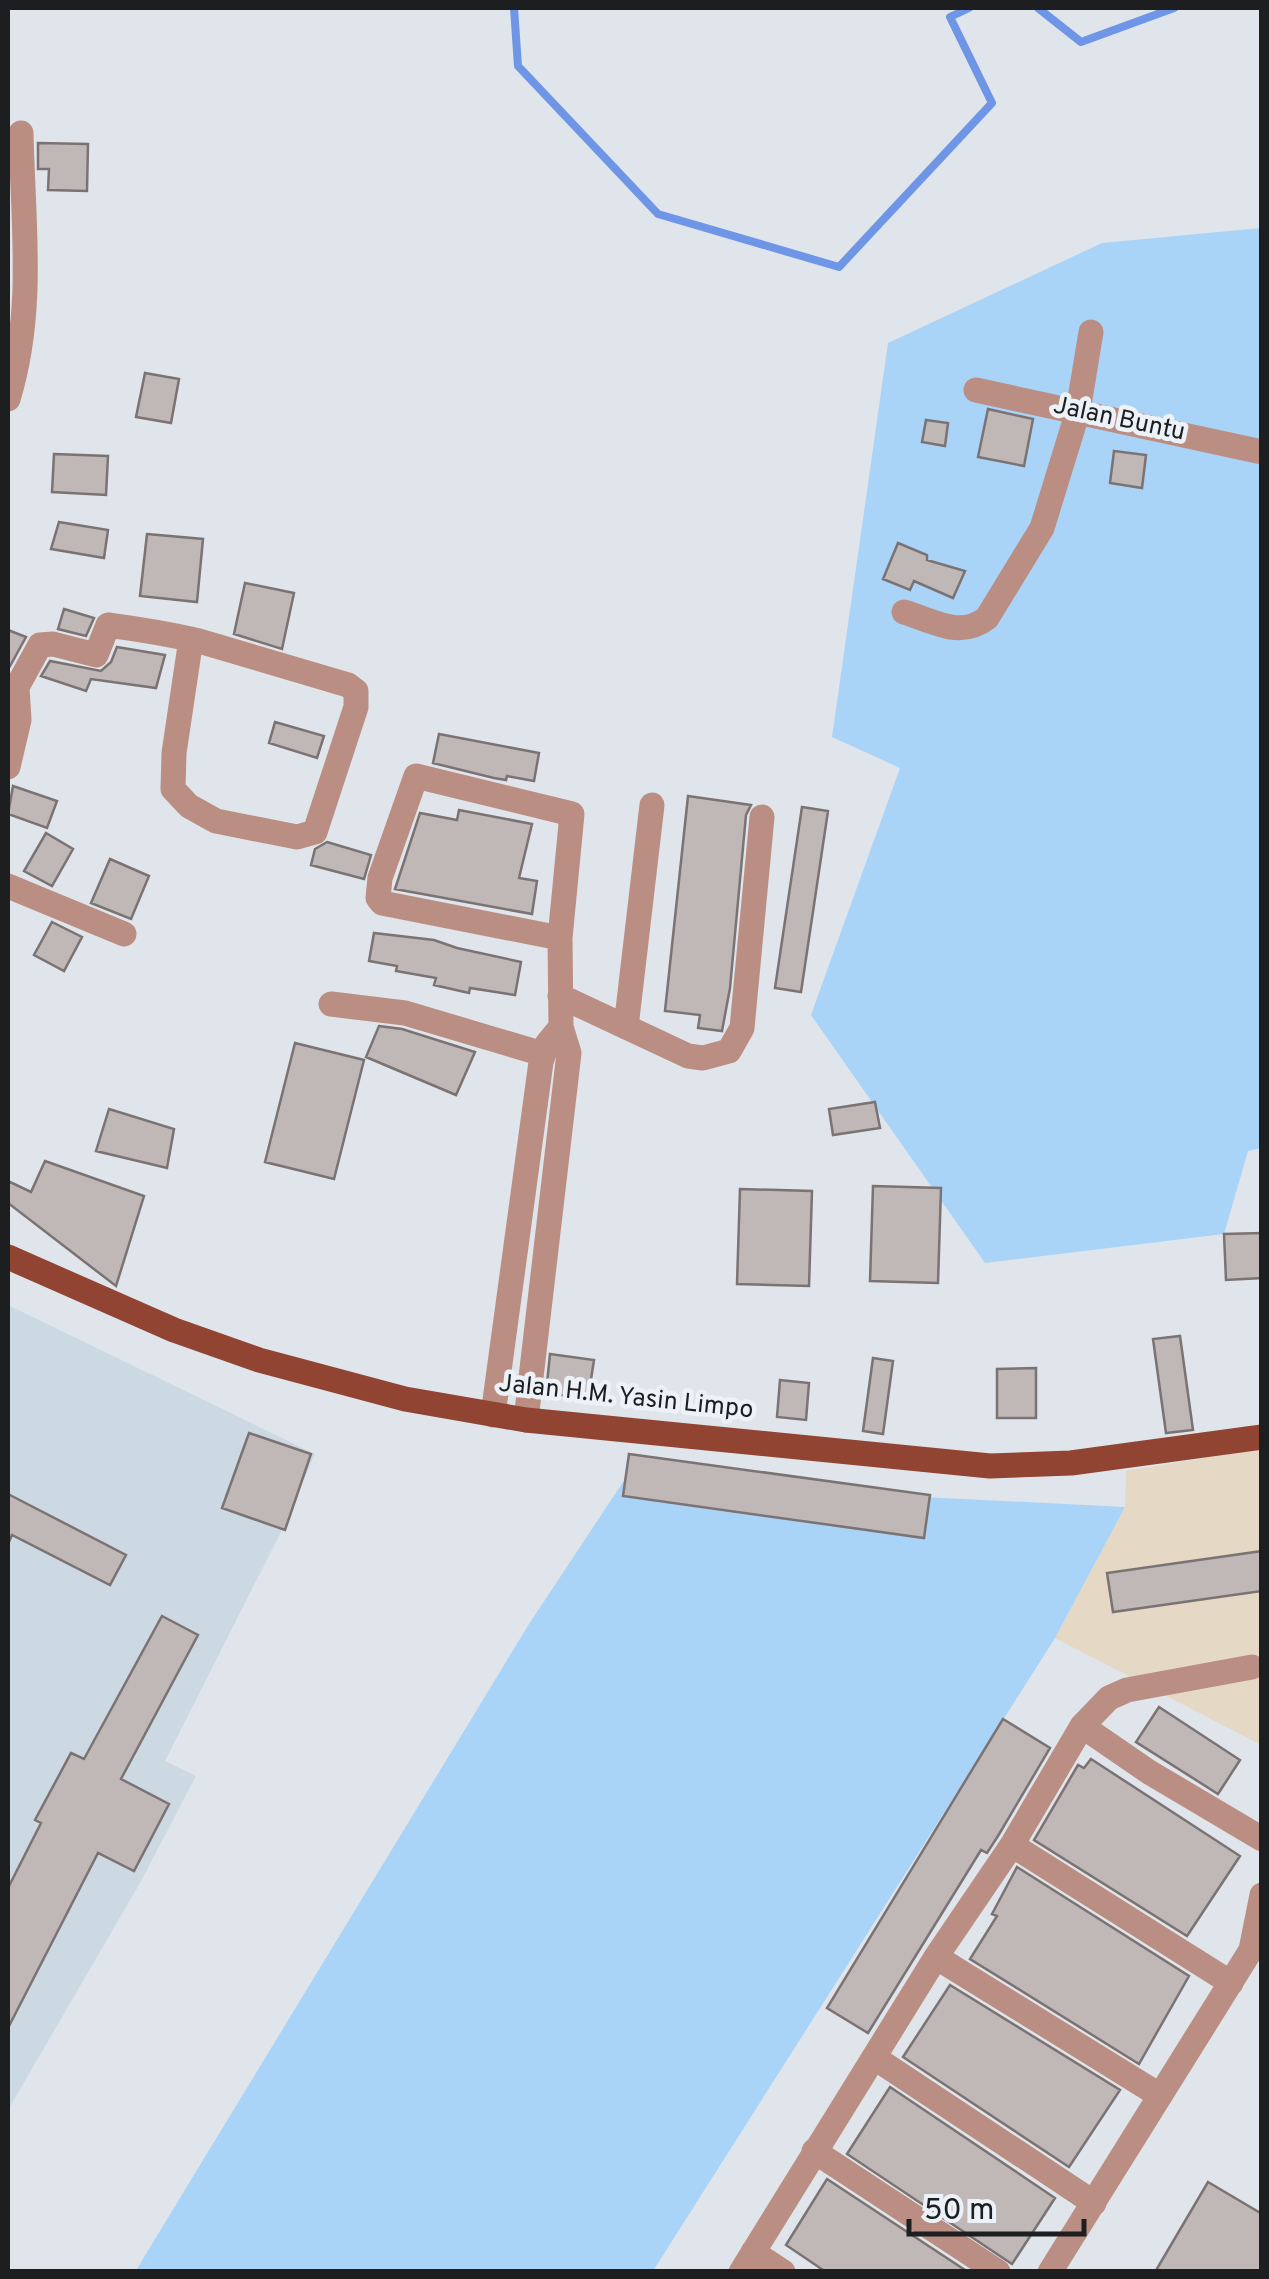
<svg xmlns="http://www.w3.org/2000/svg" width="1269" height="2279" viewBox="0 0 1269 2279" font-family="Overpass,sans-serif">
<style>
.commercial{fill:#e5d8c4}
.built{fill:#ccd9e3}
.green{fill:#a9d4f8}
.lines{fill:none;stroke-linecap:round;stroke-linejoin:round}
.stream{stroke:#6e95e6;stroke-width:8}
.building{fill:#c0b7b7;stroke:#7b7373;stroke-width:2.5}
.street{stroke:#bb8e83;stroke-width:25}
.primary{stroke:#914432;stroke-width:25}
.labels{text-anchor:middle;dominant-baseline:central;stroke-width:9;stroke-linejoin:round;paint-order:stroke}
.street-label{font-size:25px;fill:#1c1e20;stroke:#ecf2f7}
</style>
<rect width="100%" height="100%" fill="#dfe5ea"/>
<path class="commercial" d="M 1261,1449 L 1261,1745 L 1055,1638 L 1125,1507 L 1126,1471 Z"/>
<path class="built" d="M 8,1305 L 315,1454 L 281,1532 L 165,1761 L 196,1776 L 140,1883 L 8,2110 Z"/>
<path class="green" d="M 1261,228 L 1262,1148 L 1248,1151 L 1224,1234 L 985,1263 L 811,1015 L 900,768 L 832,737 L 888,343 L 1102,243 Z
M 623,1482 L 1125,1507 L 1055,1638 L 653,2271 L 135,2272 L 529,1624 Z"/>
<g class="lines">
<path class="stream" d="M 514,8 L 518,66 L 658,214 L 839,267 L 992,103 L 950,17 L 969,8
M 1038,8 L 1081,42 L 1174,8"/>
</g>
<path class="building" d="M 38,143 L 88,144 L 87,191 L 48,190 L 49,169 L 38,169 Z
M 145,373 L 179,379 L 171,423 L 136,417 Z
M 988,409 L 1033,419 L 1024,466 L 978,457 Z
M 926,420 L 948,423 L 945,446 L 922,442 Z
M 1114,451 L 1146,455 L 1142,488 L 1110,483 Z
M 54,454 L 108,456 L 106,495 L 52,492 Z
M 59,522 L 108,530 L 104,558 L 51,549 Z
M 147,534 L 203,539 L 197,602 L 140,596 Z
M 898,543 L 927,555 L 927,560 L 965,571 L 953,598 L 914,581 L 910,590 L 883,579 Z
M 245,583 L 294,593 L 282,649 L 234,634 Z
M 64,609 L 94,618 L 86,636 L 58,629 Z
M 8,630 L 26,637 L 10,666 L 8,665 Z
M 117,647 L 165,655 L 156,688 L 91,679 L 86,691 L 41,676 L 50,661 L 101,671 L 111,662 Z
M 275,722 L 324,736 L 317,758 L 269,743 Z
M 439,734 L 539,753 L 534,781 L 507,776 L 506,780 L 494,778 L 433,763 Z
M 13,786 L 57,801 L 47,828 L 8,814 Z
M 688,796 L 751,805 L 746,815 L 730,988 L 722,1031 L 698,1028 L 700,1015 L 665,1011 Z
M 802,807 L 828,811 L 801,992 L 775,988 Z
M 459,810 L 532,824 L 519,878 L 537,881 L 532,914 L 395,889 L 420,813 L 457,820 Z
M 46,833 L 73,849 L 52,886 L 24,871 Z
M 327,842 L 371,855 L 364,879 L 311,865 L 315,849 Z
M 110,859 L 149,876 L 131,919 L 91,903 Z
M 52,922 L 82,937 L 64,971 L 34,955 Z
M 374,933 L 434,940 L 457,948 L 521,962 L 515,995 L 470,988 L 469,993 L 434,985 L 436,978 L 396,971 L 397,966 L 369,961 Z
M 379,1026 L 402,1029 L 475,1052 L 456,1095 L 366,1057 Z
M 295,1043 L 364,1060 L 334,1179 L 265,1162 Z
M 875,1102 L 880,1128 L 833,1135 L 829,1109 Z
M 109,1109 L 174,1129 L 167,1168 L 96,1151 Z
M 45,1161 L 144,1196 L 116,1286 L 8,1203 L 8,1181 L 31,1192 Z
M 873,1186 L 941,1188 L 938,1283 L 870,1281 Z
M 740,1189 L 812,1191 L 809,1286 L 737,1284 Z
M 1262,1233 L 1262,1278 L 1226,1280 L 1224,1234 Z
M 1180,1336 L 1193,1430 L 1166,1433 L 1153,1339 Z
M 550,1354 L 594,1360 L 588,1399 L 546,1393 Z
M 873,1358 L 893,1361 L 883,1434 L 863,1431 Z
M 1036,1368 L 1036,1418 L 997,1418 L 997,1369 Z
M 780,1380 L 809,1383 L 806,1420 L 777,1417 Z
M 249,1433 L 311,1454 L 285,1530 L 222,1508 Z
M 629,1454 L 930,1495 L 924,1538 L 623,1496 Z
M 8,1494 L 126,1555 L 110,1585 L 12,1535 L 8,1544 Z
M 1262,1551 L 1262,1591 L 1113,1612 L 1107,1573 Z
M 162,1616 L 198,1635 L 121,1779 L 169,1804 L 134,1871 L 98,1853 L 8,2028 L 8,1888 L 41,1823 L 35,1820 L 71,1753 L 84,1759 Z
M 1159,1707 L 1240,1760 L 1218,1794 L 1136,1742 Z
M 1003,1719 L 1050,1748 L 998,1836 L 987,1853 L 981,1850 L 868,2033 L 827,2008 Z
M 1091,1759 L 1240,1856 L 1187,1936 L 1034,1840 L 1078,1765 L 1084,1768 Z
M 1017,1867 L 1189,1976 L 1139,2064 L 970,1959 L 997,1916 L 992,1914 Z
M 950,1985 L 1120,2090 L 1069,2167 L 903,2057 Z
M 890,2087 L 1055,2198 L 1012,2264 L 847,2154 Z
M 827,2179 L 968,2272 L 826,2272 L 786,2245 Z
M 1208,2182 L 1262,2214 L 1262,2272 L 1155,2272 Z"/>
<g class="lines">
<path class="street" d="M 976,390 L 1262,452
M 8,399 C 35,311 23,224 21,133
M 904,612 C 934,621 960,639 987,618 L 1042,528 L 1078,411 L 1091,332
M 8,685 L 17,687 L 19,720 L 8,767
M 17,687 L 40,645 L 53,644 L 96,655 L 108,625 C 138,629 169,634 199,641 L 348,685 L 356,691 L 356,707 L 315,832 L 297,837 L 216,821 L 189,806 L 173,789 L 174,753 L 191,639
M 8,886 L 124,934
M 560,996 L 688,1056 L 703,1058 L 729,1051 L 742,1028 L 762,817
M 331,1004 L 405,1013 L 543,1054
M 626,1027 L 652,805
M 493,1415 L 541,1062 L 547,1044 L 561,1027
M 526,1420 L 569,1053 L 561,1027 L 560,938 L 572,814 L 416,776 L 380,878 L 378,898 L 382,903 L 560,938
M 1082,1726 L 1109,1698 L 1127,1690 L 1252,1667
M 1012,1845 L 1231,1983
M 1251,1950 L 1262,1895
M 936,1957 L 1159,2095
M 875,2058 L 1094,2203
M 814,2151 L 998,2272
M 753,2252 L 783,2272
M 741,2272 L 936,1957 L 1012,1845 L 1082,1726 L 1149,1772 L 1262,1839
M 1050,2272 L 1251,1950 L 1262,1940"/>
<path class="primary" d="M 8,1257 L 174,1330 L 259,1360 L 405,1399 L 526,1420 L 990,1466 L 1071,1463 L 1262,1437"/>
</g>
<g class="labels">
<g class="street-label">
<text transform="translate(1119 420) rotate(12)">Jalan Buntu</text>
<text transform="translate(626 1398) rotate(6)">Jalan H.M. Yasin Limpo</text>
</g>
</g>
<rect width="1269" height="2279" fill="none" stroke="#1c1e20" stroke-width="20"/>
<path d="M909 2219v15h175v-15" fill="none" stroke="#1c1e20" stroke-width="5"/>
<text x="924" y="2219" font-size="30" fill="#1c1e20" stroke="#ecf2f7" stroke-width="8" paint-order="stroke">50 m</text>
</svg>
